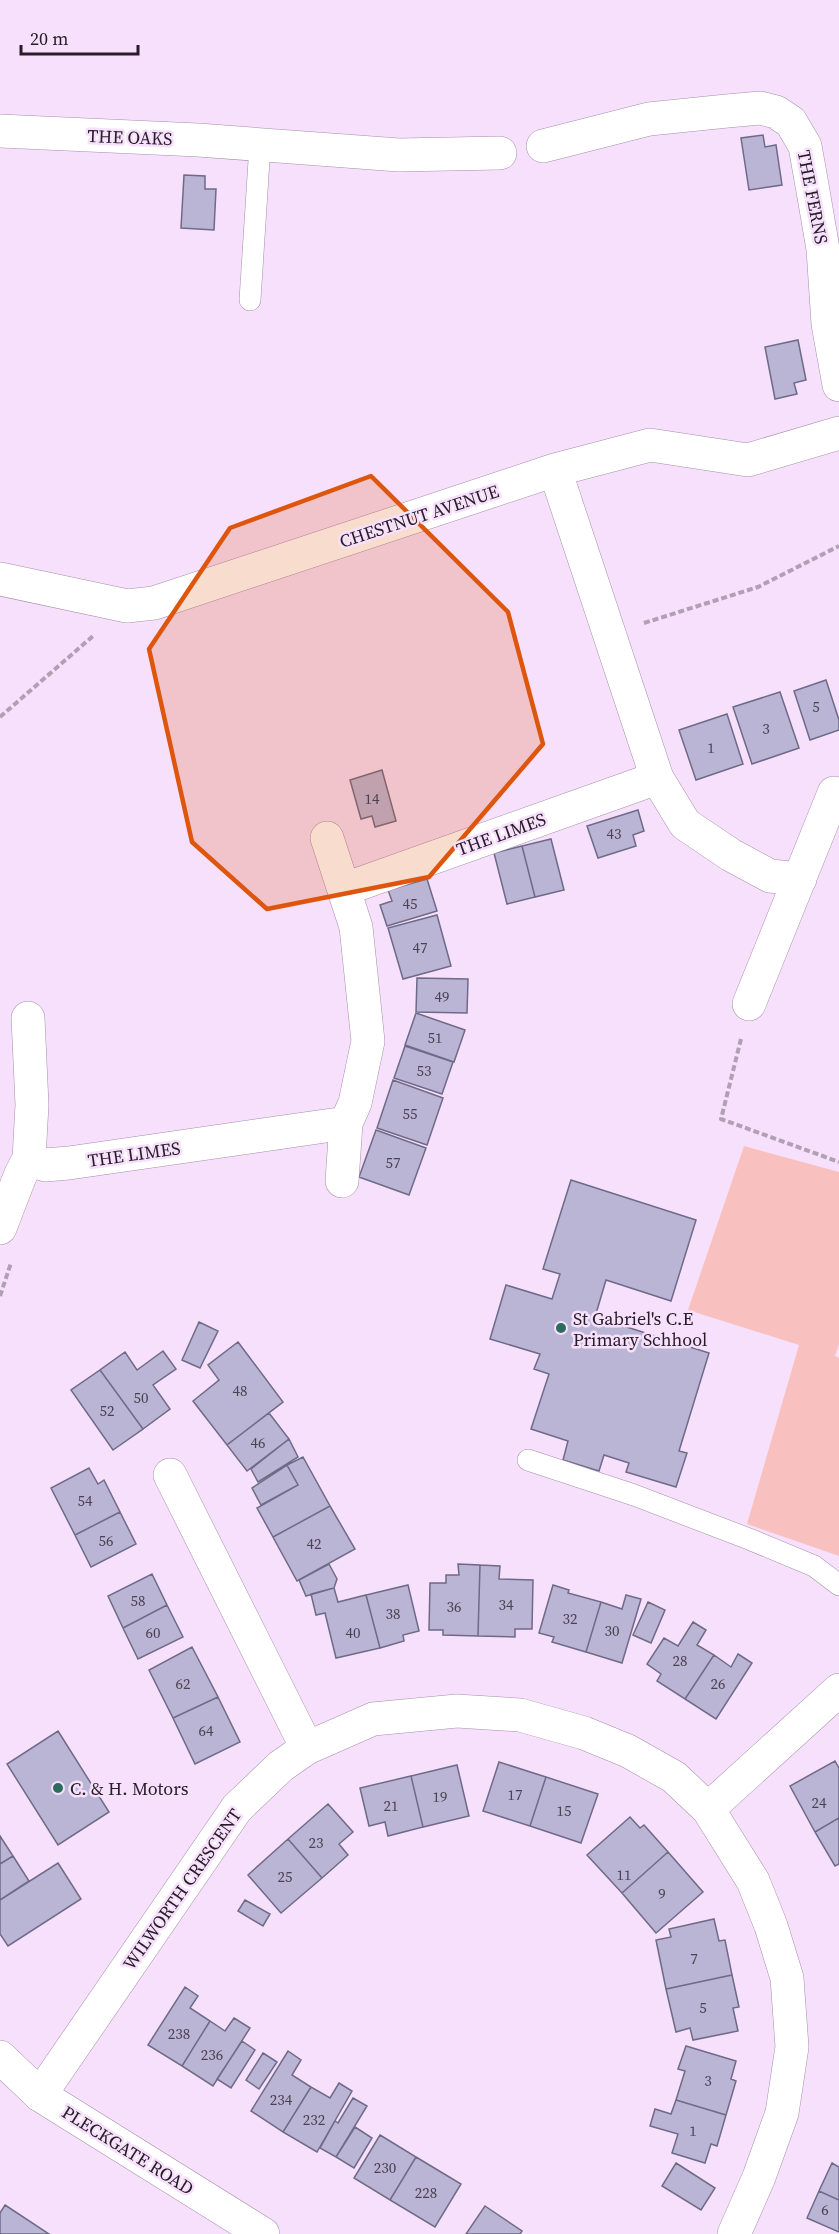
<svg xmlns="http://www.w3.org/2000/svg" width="839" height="2234" viewBox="0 0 839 2234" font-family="'Source Serif 4',serif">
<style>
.green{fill:#f8c1c0}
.building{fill:#bab5d5;stroke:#6e6a87;stroke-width:1.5}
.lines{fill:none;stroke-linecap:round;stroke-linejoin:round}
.lane-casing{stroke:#a58fa9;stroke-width:22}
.street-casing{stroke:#a58fa9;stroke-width:34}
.secondary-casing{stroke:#a58fa9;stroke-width:34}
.path{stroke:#b19fb4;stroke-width:4;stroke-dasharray:6 3;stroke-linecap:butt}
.lane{stroke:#fff;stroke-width:21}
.street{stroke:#fff;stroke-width:33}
.secondary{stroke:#fff;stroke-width:33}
.marked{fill:#de560d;fill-opacity:0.2;stroke:#de560d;stroke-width:4.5;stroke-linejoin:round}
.poi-dot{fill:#2b6c5c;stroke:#f7e0fb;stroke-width:2}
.labels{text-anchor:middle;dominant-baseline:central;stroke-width:5;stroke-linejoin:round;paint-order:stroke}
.number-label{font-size:15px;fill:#4b4352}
.street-label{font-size:18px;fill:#261d27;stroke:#f7e0fb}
.poi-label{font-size:18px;fill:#261d27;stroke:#f7e0fb;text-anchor:start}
</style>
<rect width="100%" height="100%" fill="#f7e0fb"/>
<path class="green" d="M 744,1146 L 839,1172 L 839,1344 L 835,1356 L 839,1358 L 839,1556 L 747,1524 L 799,1345 L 688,1310 Z"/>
<path class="building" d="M 763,135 L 765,147 L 776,145 L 782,185 L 749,190 L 741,138 Z
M 184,175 L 205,176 L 205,189 L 216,189 L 214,230 L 181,228 Z
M 798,340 L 806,380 L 794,383 L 797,394 L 775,399 L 765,347 Z
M 826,680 L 839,720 L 839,730 L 810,740 L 794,691 Z
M 780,692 L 799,748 L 752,764 L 733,707 Z
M 727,714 L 743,764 L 696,780 L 679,730 Z
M 382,770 L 396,821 L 375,827 L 372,816 L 361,819 L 350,780 Z
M 638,810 L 644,831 L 633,835 L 636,846 L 598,858 L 587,826 Z
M 551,839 L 564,890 L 535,897 L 522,846 Z
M 522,846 L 535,897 L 507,904 L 494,853 Z
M 427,879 L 437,911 L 387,926 L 380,905 L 392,901 L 388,890 Z
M 437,915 L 451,966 L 403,979 L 388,928 Z
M 417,978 L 468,979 L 467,1013 L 416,1012 Z
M 416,1013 L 465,1030 L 454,1062 L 405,1045 Z
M 405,1046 L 453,1062 L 442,1094 L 394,1078 Z
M 393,1080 L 443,1098 L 427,1145 L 377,1128 Z
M 376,1130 L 426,1148 L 409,1195 L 359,1177 Z
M 571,1180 L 696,1220 L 671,1301 L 606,1280 L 595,1317 L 709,1353 L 679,1451 L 687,1453 L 676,1487 L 626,1472 L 629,1463 L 604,1455 L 599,1471 L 563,1460 L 568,1441 L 531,1429 L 549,1374 L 534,1369 L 540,1354 L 490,1339 L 506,1285 L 552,1299 L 560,1274 L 543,1269 Z
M 199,1322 L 218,1331 L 200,1368 L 182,1360 Z
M 238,1342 L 283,1402 L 227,1445 L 193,1401 L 219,1380 L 208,1365 Z
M 163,1351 L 176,1369 L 153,1385 L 170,1409 L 143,1429 L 100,1370 L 125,1352 L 137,1370 Z
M 100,1370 L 143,1429 L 113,1450 L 71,1390 Z
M 269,1413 L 289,1439 L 247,1471 L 227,1445 Z
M 289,1439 L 298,1457 L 258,1482 L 251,1469 Z
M 303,1457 L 330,1506 L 273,1537 L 257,1508 L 298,1485 L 287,1465 Z
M 287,1465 L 298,1485 L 261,1505 L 252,1488 Z
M 89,1468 L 98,1484 L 104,1480 L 120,1512 L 75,1535 L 51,1488 Z
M 330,1506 L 355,1549 L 297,1581 L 273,1537 Z
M 120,1512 L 136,1544 L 91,1567 L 75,1535 Z
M 329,1564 L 337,1579 L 334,1588 L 306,1596 L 299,1580 Z
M 458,1564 L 480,1565 L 478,1636 L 443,1635 L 443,1630 L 429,1630 L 430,1583 L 446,1583 L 446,1575 L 459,1575 Z
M 480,1565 L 500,1566 L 499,1579 L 533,1580 L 532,1629 L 515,1629 L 515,1637 L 478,1636 Z
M 152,1574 L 167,1605 L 123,1628 L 108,1596 Z
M 408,1585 L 419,1631 L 403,1635 L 404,1641 L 380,1648 L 366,1595 Z
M 553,1585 L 569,1590 L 568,1593 L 601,1602 L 586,1652 L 552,1642 L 554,1637 L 539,1633 Z
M 334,1588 L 338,1602 L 366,1595 L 380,1648 L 336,1658 L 325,1613 L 316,1615 L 311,1594 Z
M 626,1595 L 641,1599 L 622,1663 L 586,1652 L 601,1602 L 622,1609 Z
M 648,1602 L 665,1610 L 651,1643 L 633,1635 Z
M 167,1605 L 183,1637 L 138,1659 L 123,1628 Z
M 693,1622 L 706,1630 L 697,1645 L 714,1655 L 685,1699 L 657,1681 L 661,1674 L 647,1664 L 664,1638 L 678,1646 Z
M 192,1647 L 218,1697 L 173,1718 L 149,1670 Z
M 738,1654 L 752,1663 L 716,1719 L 685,1699 L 714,1655 L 731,1667 Z
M 218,1697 L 240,1742 L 195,1764 L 173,1718 Z
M 58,1731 L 109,1812 L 58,1845 L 7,1764 Z
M 835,1761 L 839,1768 L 839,1818 L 815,1832 L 790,1786 Z
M 499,1762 L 546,1777 L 530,1826 L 483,1811 Z
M 457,1765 L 469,1816 L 423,1827 L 411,1776 Z
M 411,1776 L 423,1827 L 388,1836 L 385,1822 L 369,1826 L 360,1788 Z
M 546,1777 L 598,1794 L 581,1843 L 530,1826 Z
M 328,1804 L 353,1832 L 339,1844 L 348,1855 L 322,1878 L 288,1839 Z
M 630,1817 L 640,1828 L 644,1825 L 668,1852 L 622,1893 L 587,1855 Z
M 839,1818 L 839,1864 L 835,1866 L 815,1832 Z
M 0,1836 L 13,1856 L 0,1864 Z
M 288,1839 L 322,1878 L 281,1913 L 248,1875 Z
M 668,1852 L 703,1892 L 656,1933 L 622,1893 Z
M 13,1856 L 29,1881 L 0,1900 L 0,1864 Z
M 58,1863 L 81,1899 L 8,1946 L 0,1934 L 0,1900 Z
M 245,1900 L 270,1914 L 263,1926 L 238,1911 Z
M 714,1919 L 719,1941 L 725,1940 L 732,1975 L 666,1989 L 656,1940 L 671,1937 L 669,1929 Z
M 732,1975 L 739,2007 L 733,2008 L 738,2031 L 693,2040 L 690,2028 L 676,2032 L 666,1989 Z
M 185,1987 L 198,1996 L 190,2008 L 210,2021 L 182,2066 L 148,2045 Z
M 234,2018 L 250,2028 L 213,2086 L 182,2066 L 210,2021 L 225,2031 Z
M 242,2041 L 255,2050 L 231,2088 L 217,2079 Z
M 686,2046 L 736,2061 L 731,2079 L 736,2081 L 726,2115 L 676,2100 L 685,2071 L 678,2069 Z
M 288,2051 L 301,2060 L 292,2075 L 311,2087 L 283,2132 L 251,2111 Z
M 263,2053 L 277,2062 L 259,2089 L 246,2080 Z
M 339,2083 L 352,2091 L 317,2152 L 283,2132 L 311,2087 L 330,2098 Z
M 353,2098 L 367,2106 L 336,2157 L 320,2148 L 335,2121 L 338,2123 Z
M 676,2100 L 726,2115 L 717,2146 L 711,2144 L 705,2163 L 672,2153 L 678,2134 L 650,2126 L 655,2109 L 671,2114 Z
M 355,2127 L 372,2138 L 354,2168 L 336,2157 Z
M 380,2135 L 416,2157 L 390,2200 L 354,2178 Z
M 416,2157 L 461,2184 L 435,2227 L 390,2200 Z
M 676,2163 L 715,2188 L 701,2210 L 662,2186 Z
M 832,2163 L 839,2167 L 839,2200 L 819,2191 Z
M 819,2191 L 839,2200 L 839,2232 L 807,2218 Z
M 5,2205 L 49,2234 L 0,2234 L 0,2213 Z
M 485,2206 L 522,2231 L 520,2234 L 466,2234 Z"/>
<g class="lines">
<g class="lane-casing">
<path id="lane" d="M 250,300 L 260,145
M 528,1460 L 634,1495 L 749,1539 L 814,1566 L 839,1585"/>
</g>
<g class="street-casing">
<path id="street" d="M 0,131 L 198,140 L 399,155 L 500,153
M 543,146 L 649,119 L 727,111 L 760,108 L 776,112 L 791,122 L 805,146 L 813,191 L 823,249 L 828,324 L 839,385
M 555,470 L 657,778 L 685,824 L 731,855 L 770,876 L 800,879
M 0,579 L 127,606 L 154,603 L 555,470 L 650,445 L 748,460 L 839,433
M 327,838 L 356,927 L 368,1041 L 355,1103 L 346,1123 L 342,1181
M 345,889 L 657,778
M 749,1004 L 834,793
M 29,1158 L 45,1165 L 69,1163 L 346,1123
M 0,1228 L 20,1176 L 29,1158 L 32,1105 L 28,1018
M 170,1475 L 307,1748
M 708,1809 L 839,1690
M 40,2095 L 237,1808 L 281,1766 L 307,1748 L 373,1719 L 457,1711 L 520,1715 L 584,1733 L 628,1751 L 674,1777 L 708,1809 L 753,1881 L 771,1926 L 787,1978 L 792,2047 L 782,2113 L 759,2177 L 734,2234"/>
</g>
<g class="secondary-casing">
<path id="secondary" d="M 0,2057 L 40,2095 L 263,2234"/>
</g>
<path class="path" d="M 644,623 L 758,587 L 839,546
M 0,717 L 93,636
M 741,1039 L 721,1119 L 839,1162
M 0,1296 L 11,1263"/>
<use href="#lane" class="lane"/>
<use href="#street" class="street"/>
<use href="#secondary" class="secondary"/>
</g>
<path class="marked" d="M 371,476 L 508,612 L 543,744 L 429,877 L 267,909 L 192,842 L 149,649 L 230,528 Z"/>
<g class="poi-dot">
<circle cx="561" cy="1328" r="6"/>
<circle cx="58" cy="1788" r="6"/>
</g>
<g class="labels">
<g class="number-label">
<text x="816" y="706">5</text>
<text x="766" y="728">3</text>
<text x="711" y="747">1</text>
<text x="372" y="798">14</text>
<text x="614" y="833">43</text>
<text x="410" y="903">45</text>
<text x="420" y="947">47</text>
<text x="442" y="996">49</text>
<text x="435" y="1037">51</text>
<text x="424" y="1070">53</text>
<text x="410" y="1113">55</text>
<text x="393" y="1162">57</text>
<text x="240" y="1390">48</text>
<text x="141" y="1397">50</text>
<text x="107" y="1410">52</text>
<text x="258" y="1442">46</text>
<text x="85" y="1500">54</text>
<text x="106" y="1540">56</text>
<text x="314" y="1543">42</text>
<text x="138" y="1600">58</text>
<text x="506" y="1604">34</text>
<text x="454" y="1606">36</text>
<text x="393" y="1613">38</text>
<text x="570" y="1618">32</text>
<text x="612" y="1630">30</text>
<text x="153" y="1632">60</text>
<text x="353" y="1632">40</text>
<text x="680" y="1660">28</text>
<text x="183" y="1683">62</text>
<text x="718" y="1683">26</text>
<text x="206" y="1730">64</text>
<text x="515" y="1794">17</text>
<text x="440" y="1796">19</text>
<text x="819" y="1802">24</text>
<text x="391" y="1805">21</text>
<text x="564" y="1810">15</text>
<text x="316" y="1842">23</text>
<text x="624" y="1874">11</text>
<text x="285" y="1876">25</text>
<text x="662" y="1893">9</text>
<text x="694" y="1958">7</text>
<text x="703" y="2007">5</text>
<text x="179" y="2033">238</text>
<text x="212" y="2054">236</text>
<text x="708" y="2080">3</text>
<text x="281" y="2099">234</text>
<text x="314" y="2119">232</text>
<text x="693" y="2130">1</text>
<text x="385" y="2167">230</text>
<text x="426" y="2192">228</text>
<text x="825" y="2209">6</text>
</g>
<g class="street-label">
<text transform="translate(130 137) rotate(2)">THE OAKS</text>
<text transform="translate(813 197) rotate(79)">THE FERNS</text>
<text transform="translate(419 516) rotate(-18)">CHESTNUT AVENUE</text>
<text transform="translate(501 834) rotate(-20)">THE LIMES</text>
<text transform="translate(134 1154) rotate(-8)">THE LIMES</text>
<text transform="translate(182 1889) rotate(-55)">WILWORTH CRESCENT</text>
<text transform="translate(128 2150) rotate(32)">PLECKGATE ROAD</text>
</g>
<g class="poi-label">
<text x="573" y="1318">St Gabriel's C.E<tspan x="573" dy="21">Primary Schhool</tspan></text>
<text x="70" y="1788">C. &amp; H. Motors</text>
</g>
</g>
<path d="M21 45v9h117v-9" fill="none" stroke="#261d27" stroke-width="3"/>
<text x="30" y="45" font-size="18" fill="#261d27" stroke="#f7e0fb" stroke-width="4.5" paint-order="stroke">20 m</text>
</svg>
